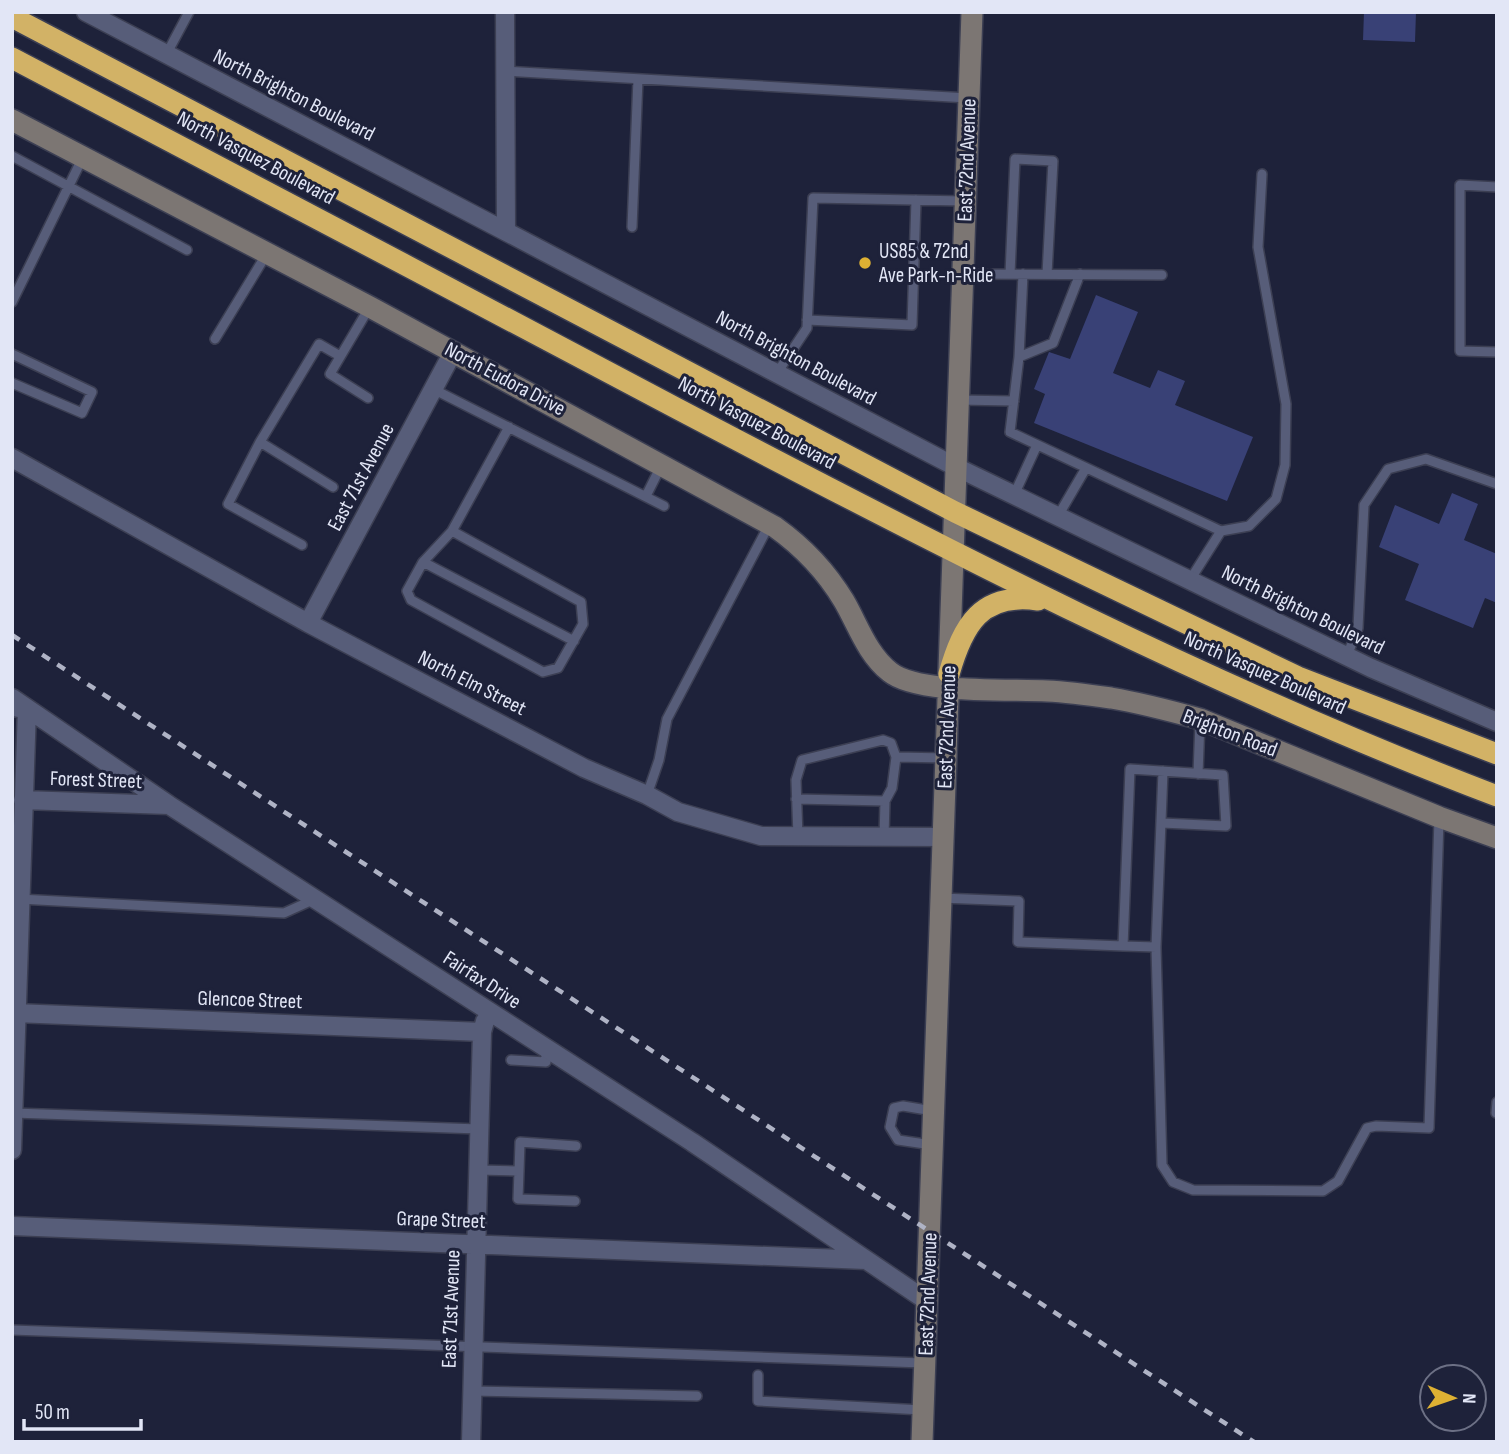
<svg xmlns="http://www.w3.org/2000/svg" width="1509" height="1454" viewBox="0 0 1509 1454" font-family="'Sofia Sans Condensed',sans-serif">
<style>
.building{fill:#394176}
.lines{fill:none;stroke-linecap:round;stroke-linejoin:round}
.lane-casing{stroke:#3c3f53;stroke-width:12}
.street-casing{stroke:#3c3f53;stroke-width:21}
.secondary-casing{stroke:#3c3f53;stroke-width:24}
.highway-casing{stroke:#3c3f53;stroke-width:24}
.lane{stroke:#575d79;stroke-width:9}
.street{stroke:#575d79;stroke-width:18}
.secondary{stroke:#7c7673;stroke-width:21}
.highway{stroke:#d2b266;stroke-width:21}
.rail{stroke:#afb3c5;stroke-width:4.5;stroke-dasharray:9 9;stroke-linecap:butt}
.poi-dot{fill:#deb133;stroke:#1e223a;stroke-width:2.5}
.labels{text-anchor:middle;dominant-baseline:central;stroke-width:6;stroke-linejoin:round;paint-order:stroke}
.street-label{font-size:21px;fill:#e2e6f6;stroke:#1e223a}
.poi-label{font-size:21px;fill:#e2e6f6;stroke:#1e223a;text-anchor:start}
</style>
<rect width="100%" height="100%" fill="#1e223a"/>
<path class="building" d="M 1364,12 L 1416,12 L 1415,42 L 1363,40 Z
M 1096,295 L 1138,312 L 1113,373 L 1150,388 L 1158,370 L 1185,381 L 1175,405 L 1253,437 L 1227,501 L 1034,423 L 1045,394 L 1034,389 L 1049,352 L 1070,359 Z
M 1452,493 L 1478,504 L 1464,540 L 1497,554 L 1497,603 L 1485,598 L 1473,628 L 1405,600 L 1419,564 L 1379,547 L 1395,505 L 1439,524 Z"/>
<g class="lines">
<g class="lane-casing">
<path id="lane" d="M 166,55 L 189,12
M 505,71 L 968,98
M 12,156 L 187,250
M 1497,187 L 1460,185 L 1460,351 L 1497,352
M 632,227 L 638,79
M 963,274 L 1162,275
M 1010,274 L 1015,159 L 1053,161 L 1047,274
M 1023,274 L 1019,357 L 1053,343 L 1080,274
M 12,302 L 83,157
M 807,320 L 912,325 L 916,200
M 215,339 L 266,255
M 12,354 L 92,392 L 82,413 L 12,383
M 1019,357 L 1010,432 L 1221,531
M 777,373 L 807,328 L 813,198 L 964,201
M 433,389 L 664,506
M 368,398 L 330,374 L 369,308
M 959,400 L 1014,401
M 260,442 L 228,504 L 302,545
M 333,487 L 260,442 L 319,344 L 340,356
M 1014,495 L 1037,445
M 646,496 L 661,466
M 1058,516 L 1086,468
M 452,531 L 581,602 L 583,624 L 558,668 L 543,672 L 411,600 L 407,591 L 423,562 Z
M 452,531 L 509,427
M 423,562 L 574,641
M 1190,580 L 1221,531 L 1249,526 L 1276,499 L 1285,465 L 1286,404 L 1258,247 L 1262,174
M 1347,656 L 1358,628 L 1364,505 L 1388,469 L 1426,459 L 1497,484
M 1198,774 L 1200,721
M 647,795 L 659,760 L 667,719 L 769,525
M 796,799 L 885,801
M 1162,823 L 1226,826 L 1223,775 L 1130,769 L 1123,946 L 1156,947 L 1163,771
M 798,837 L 796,780 L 802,760 L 883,740 L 891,743 L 896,757
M 884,837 L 885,801 L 892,788 L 896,757 L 946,758
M 941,898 L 1019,901 L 1018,942 L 1123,946
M 19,899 L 284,913 L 315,899
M 1156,947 L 1162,1165 L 1173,1182 L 1193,1190 L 1323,1191 L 1338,1181 L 1367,1128 L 1376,1126 L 1429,1128 L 1439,819
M 511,1060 L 546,1062 L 546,1048
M 13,1113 L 479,1129
M 1496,1113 L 1497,1102
M 932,1145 L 898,1140 L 890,1127 L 894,1108 L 903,1106 L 933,1111
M 478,1170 L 519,1171 L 518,1199 L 575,1201
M 519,1171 L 520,1142 L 576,1146
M 12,1330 L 923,1363
M 758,1375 L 758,1401 L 922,1410
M 472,1391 L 697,1396"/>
</g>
<g class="street-casing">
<path id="street" d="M 86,12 L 956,467 L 1371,668 L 1497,722
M 505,12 L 506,231
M 12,458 L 308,623 L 584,768 L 647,795 L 678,812 L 761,836 L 944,837
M 308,623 L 453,352
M 12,698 L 169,805 L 692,1142 L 927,1301
M 23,800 L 169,805
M 15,1013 L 482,1032
M 12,1150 L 27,708 L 18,708
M 12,1226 L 866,1260
M 471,1442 L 482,1032 L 485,1021"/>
</g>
<g class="secondary-casing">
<path id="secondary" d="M 12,120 L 370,307 L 775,527 C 803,547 826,571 844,601 C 858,625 867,654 890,672 C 917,694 1010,689 1047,691 C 1068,692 1090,695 1111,698 C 1141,703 1171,711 1200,719 L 1439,817 L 1497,838
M 922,1442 L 972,12"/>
</g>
<g class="highway-casing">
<path id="highway" d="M 12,17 L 955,512 L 1298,677 L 1497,754
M 12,58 C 233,174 455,291 676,408 C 944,549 1213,688 1497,796
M 949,674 C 963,625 981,592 1038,600"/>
</g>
<use href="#lane" class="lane"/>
<use href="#street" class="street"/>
<use href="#secondary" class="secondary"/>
<use href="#highway" class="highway"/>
<path class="rail" d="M 12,635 L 1254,1442"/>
</g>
<circle class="poi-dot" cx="865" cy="263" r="7"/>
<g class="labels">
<g class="street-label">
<text transform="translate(294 95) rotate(27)">North Brighton Boulevard</text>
<text transform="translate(256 158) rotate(28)">North Vasquez Boulevard</text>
<text transform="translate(967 160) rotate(-88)">East 72nd Avenue</text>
<text transform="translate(796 358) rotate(28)">North Brighton Boulevard</text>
<text transform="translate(505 379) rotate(28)">North Eudora Drive</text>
<text transform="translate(757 423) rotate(28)">North Vasquez Boulevard</text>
<text transform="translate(361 477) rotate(-62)">East 71st Avenue</text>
<text transform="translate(1303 610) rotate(26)">North Brighton Boulevard</text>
<text transform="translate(1265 673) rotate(24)">North Vasquez Boulevard</text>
<text transform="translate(472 683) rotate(27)">North Elm Street</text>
<text transform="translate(947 727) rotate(-88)">East 72nd Avenue</text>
<text transform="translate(1230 733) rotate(21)">Brighton Road</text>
<text transform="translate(96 780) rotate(2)">Forest Street</text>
<text transform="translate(482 980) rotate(33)">Fairfax Drive</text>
<text transform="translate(250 1000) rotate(2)">Glencoe Street</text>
<text transform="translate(441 1220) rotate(2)">Grape Street</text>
<text transform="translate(928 1294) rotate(-88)">East 72nd Avenue</text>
<text transform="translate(451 1309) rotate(-88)">East 71st Avenue</text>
</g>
<g class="poi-label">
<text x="879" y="251">US85 &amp; 72nd<tspan x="879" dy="24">Ave Park-n-Ride</tspan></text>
</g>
</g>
<rect width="1509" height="1454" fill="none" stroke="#e2e6f6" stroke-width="28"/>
<g transform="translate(1453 1398) rotate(92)"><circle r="33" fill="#1e223a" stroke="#6c7085" stroke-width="2"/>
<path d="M0-5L12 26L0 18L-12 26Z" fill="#deb133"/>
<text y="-10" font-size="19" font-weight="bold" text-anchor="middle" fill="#e2e6f6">N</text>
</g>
<path d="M24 1419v10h117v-10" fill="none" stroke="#e2e6f6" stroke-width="3.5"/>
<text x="35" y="1419" font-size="21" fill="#e2e6f6" stroke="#1e223a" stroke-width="5" paint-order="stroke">50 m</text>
</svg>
